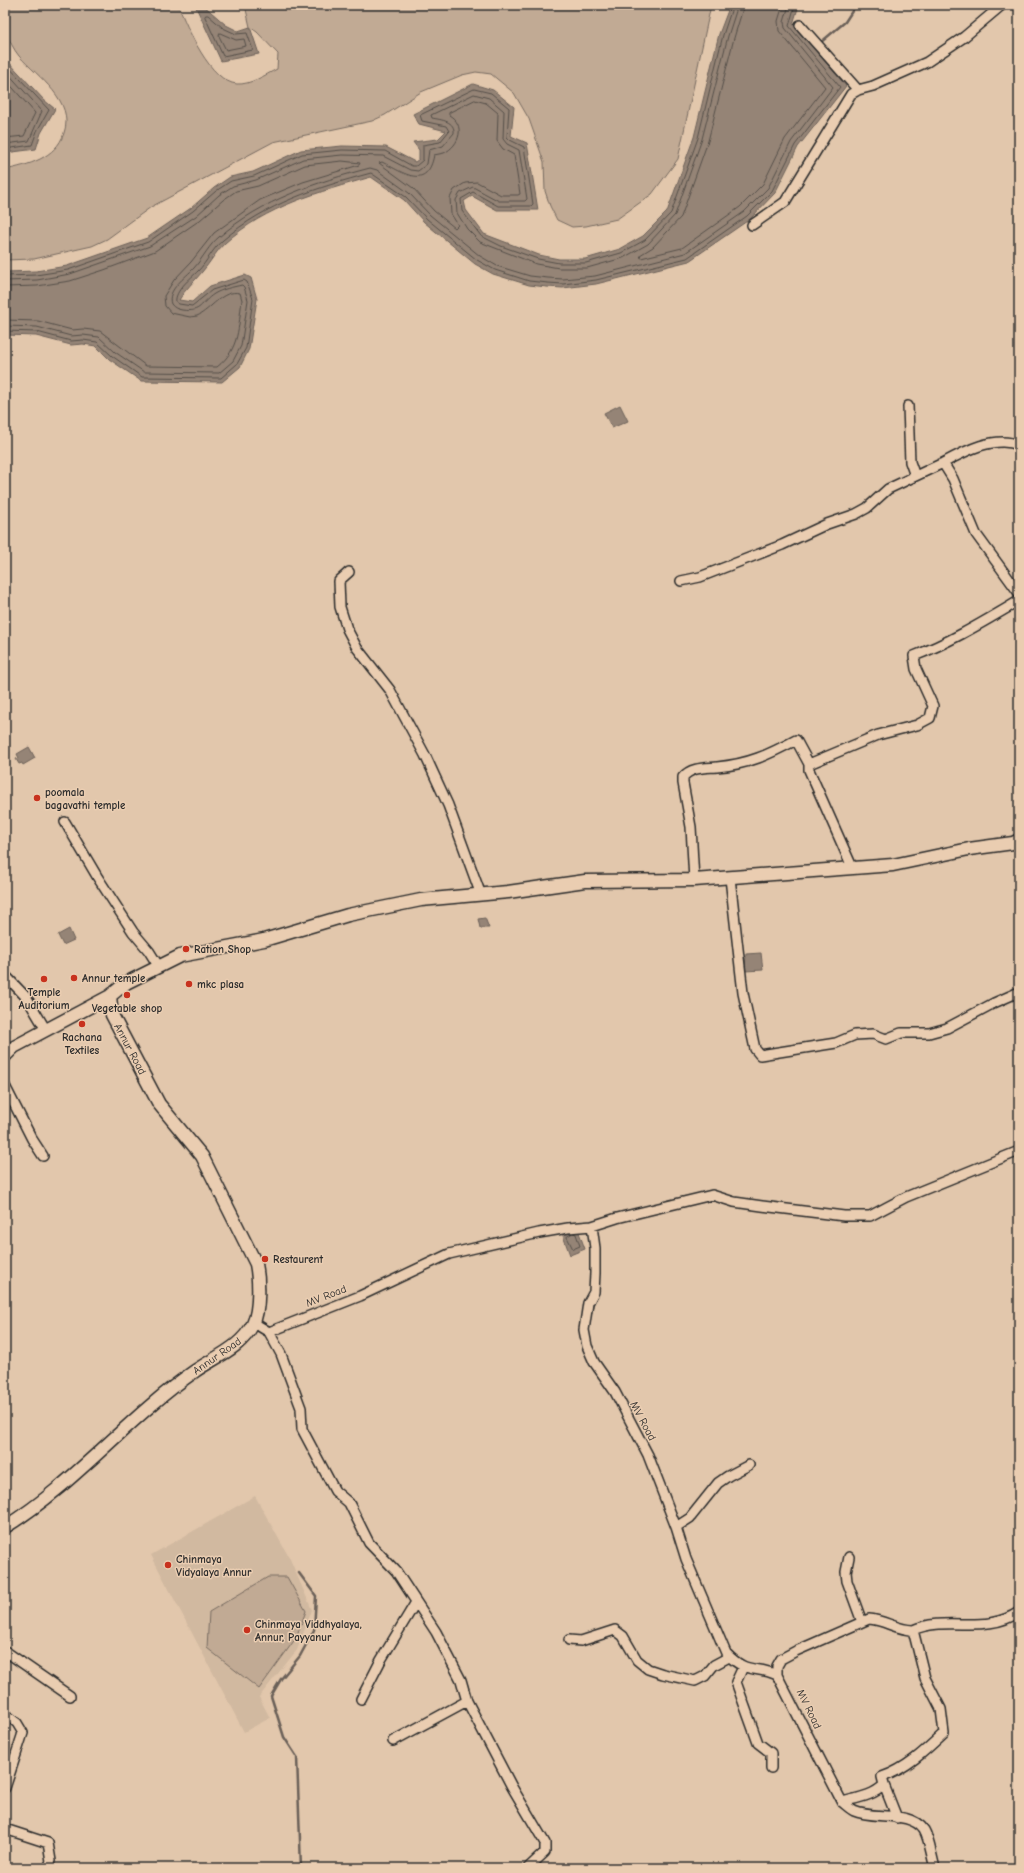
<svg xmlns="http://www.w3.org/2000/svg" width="1024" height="1873" viewBox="0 0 1024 1873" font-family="'Comic Neue',sans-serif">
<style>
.built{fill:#d1b9a0}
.green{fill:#c1aa94;stroke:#766a60}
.water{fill:#958476;stroke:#6b6058}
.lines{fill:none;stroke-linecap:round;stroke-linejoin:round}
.shore{stroke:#554f49;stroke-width:1}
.stream{stroke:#6b6058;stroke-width:2.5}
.minor-casing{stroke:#2b2b2b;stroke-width:12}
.major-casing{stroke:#2b2b2b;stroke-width:15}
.minor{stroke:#eacdb1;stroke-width:9}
.major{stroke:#eacdb1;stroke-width:12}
.poi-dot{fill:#c8321e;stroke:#eacdb1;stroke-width:1.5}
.labels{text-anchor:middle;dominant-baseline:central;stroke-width:3;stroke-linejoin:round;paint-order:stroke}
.poi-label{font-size:11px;font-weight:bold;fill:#2b2b2b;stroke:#eacdb1;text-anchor:start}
.street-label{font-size:11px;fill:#2b2b2b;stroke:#eacdb1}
</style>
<rect width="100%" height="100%" fill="#e2c7ac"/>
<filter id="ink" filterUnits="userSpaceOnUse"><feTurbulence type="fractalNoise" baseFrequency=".025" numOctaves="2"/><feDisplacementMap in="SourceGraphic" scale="8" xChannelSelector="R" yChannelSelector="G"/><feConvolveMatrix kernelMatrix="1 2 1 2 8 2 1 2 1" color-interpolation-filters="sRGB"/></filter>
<g filter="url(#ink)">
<path class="built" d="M 255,1496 L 290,1559 L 312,1610 L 297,1650 L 259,1697 L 270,1718 L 244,1732 L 151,1555 Z"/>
<path class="green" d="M 5,5 L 178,5 C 187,27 210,82 237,84 C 250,85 265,75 277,69 L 278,54 L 257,32 L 250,27 L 245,5 L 711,5 L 678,159 L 652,194 L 617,219 L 586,226 L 572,227 L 557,220 L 550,206 L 545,191 L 544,162 L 529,119 L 514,93 L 491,74 L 476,72 L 462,75 L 421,92 L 385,115 L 372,121 L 273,142 L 151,207 L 107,239 L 92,246 L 34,259 L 5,260 L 5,170 C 28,165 56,158 64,133 C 75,101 38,77 19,56 C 14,50 9,40 6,32 C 3,25 5,13 5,5 Z
M 268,1577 L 287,1577 L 306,1611 L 296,1638 L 259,1689 L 207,1648 L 209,1612 Z"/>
<path class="water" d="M 195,5 L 203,5 L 226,25 L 238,31 L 250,27 L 259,54 L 221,61 Z
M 730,5 L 799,5 L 793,24 L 846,86 L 798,147 L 775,193 L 750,219 L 689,261 L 596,284 L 563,288 L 547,287 L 529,285 L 493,274 L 475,264 L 424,222 L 404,200 L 371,177 C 319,192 266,206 225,243 C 216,251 210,263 202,272 C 194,282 185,289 179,300 L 192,302 L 210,286 L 245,275 L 251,278 L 257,299 L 249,349 L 240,367 L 222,382 L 141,381 L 109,359 L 96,346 L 83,344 L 71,345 L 36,336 L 5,335 L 5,272 L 36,271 L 67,266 L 147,238 L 191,208 L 214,188 L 230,177 L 253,172 L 301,150 L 342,146 L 386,147 L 415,162 L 419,159 L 419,150 L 413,142 L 438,139 L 446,131 L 419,124 L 413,114 L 473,84 L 493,90 L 514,107 L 511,136 L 527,143 L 538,210 L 497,210 L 472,196 L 464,201 L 466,210 L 484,234 L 539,255 L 559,259 L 585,259 L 620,249 L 643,236 L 667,212 L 694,137 L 719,34 Z
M 5,58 L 44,100 L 55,109 L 41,133 L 36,149 L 5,153 Z
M 620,405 L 628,421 L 612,428 L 604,413 Z
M 29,747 L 35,758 L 23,765 L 22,763 L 19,764 L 16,759 L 19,758 L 17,754 Z
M 485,918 L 489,928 L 480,928 L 478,919 Z
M 69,929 L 74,940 L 63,945 L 58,935 Z
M 761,953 L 763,970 L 745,971 L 746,954 Z
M 577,1227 L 585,1249 L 570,1255 L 562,1233 Z"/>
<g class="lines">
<path class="shore" d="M 744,5 L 734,38 L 708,141 L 681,217 L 653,247 L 640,255 L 641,258 L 682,248 L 740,207 L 763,184 L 785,139 L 825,87 L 779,31 L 778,21 L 783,5
M 206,15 L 208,15 L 223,28 L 236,34 L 247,33 L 253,50 L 223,56 L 205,17 Z
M 220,33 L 236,40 L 244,39 L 246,46 L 226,50 L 219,36 Z
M 5,63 L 49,110 L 37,131 L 32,145 L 5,149
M 5,70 L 42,111 L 29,141 L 5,144
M 5,79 L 35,113 L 24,136 L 5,138
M 475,100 L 486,103 L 498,113 L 497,141 L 503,149 L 514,155 L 520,194 L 518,195 L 501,195 L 477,182 L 465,183 L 454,190 L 450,198 L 451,214 L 458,225 L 455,228 L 434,211 L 413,188 L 379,163 L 382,162 C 404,173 427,191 434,155 C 437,154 441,154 444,153 C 460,145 466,125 449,115 L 449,113 Z
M 5,276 L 36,275 L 68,270 L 148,242 L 193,211 L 216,191 L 231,181 L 254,176 L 302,154 L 342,150 L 385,151 L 412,166 L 416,166 L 423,160 L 423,145 L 440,142 L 449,131 L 446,126 L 422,121 L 420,115 L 474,89 L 491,93 L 509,108 L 507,137 L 510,140 L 524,147 L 533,204 L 531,206 L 498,206 L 473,192 L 461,199 L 462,211 L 481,236 L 501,246 L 538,259 L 559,263 L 586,263 L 621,253 L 645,240 L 671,213 L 698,138 L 723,35 L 733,5
M 5,281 L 37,280 L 70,274 L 150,246 L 196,216 L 219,195 L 233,186 L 256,180 L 303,159 L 342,155 L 383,156 L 410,170 L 418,171 L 427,164 L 429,150 L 443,146 L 454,133 C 455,121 442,120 432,118 L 431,115 L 474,94 L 489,98 L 504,111 L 503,139 L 507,144 L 519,150 L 527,199 L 525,201 L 499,201 L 473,187 L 460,193 L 456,200 L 457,213 L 467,229 L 480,242 L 536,264 L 559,268 L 587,268 L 623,258 L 648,244 L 675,215 L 702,139 L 728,36 L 738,5
M 5,287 L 37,286 L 70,281 L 104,270 L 155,251 L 200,220 L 223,200 L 236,191 L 258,186 L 305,165 L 342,161 L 360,163 L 359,165 L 303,182 L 260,200 L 214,233 L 191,262 L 174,280 L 164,296 L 165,306 L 171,313 L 190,317 L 197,316 C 211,310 222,289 240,293 L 242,300 C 238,327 240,349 217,367 L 146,366 L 100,331 L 83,329 L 72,330 L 38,321 L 5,320
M 5,326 L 37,327 L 71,336 L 83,335 L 99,337 L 115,352 L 144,372 L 219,373 L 233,361 L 241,346 L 248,300 L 244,287 L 242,285 C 233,287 222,289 214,294 C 200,303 202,313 182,310 C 177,309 174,308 171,304 C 166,290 186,277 194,268 C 203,258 209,245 219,237 C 262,200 316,182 370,168 L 377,170 L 409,193 L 430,215 L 480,256 L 497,266 L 530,276 L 548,278 L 563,279 L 595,276 L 685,253 L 744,212 L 768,188 L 791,142 L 833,87 L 785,28 L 784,22 L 789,5
M 5,331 L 37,332 L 71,341 L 83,340 L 97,342 L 112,356 L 142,377 L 221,378 L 237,364 L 246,348 L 253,299 L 247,282 L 244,280 L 212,290 L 192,306 L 179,304 L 176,302 C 174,291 191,278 198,271 C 207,262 213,248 223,240 C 267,203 316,188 371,173 L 406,197 L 427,219 L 477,260 L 495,270 L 529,281 L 548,283 L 563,284 L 596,280 L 687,258 L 747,216 L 772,191 L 795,145 L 840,87 L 789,26 L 795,5
M 573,1233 L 576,1234 L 580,1246 L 573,1249 L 567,1237 Z"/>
<path class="stream" d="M 820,43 L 845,22 L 856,5
M 299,1573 L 316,1596 L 314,1630 L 300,1656 L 281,1679 L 271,1696 L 284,1737 L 297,1757 L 301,1868"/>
<g class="minor-casing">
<path id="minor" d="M 800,25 L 858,90
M 752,225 L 785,202 L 851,94 L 858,90 L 873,86 L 927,62 L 964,37 L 1002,5
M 908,406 L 910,462 L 915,476
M 943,463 C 965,451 995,435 1019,445
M 349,572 L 339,581 L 340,607 L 347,629 L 357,648 L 390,690 L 425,755 L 448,805 L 481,895
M 681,581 L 700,577 L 782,545 L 827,524 L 856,514 L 867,508 L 888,489 L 943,463 L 953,479 L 976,534 L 1019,593
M 65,822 L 98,878 L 133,932 L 149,951 L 159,967
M 853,869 L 809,770 L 809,764 L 878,735 L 917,725 L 930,718 L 933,706 L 916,669 L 914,656 C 951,642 985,621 1019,601
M 730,878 L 743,993 L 755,1049 L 760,1055 L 836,1043 L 855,1035 L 873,1034 L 886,1039 L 901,1033 L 929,1033 L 947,1028 L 994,1003 L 1019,992
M 694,880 L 691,827 L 683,783 L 683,777 C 691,767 705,768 717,767 C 749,764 768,755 796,740 L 809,764
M 5,975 L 27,998 L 46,1030
M 5,1086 L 32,1139 L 43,1156
M 592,1226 L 617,1218 L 712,1195 L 734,1202 L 762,1206 L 844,1216 L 870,1216 L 906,1197 L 1019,1151
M 254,1323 L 269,1332 L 360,1296 L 449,1254 L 539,1233 L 568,1228 L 592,1226 L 595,1248 L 595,1273 L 594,1292 L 588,1303 L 584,1330 L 587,1346 L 594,1362 L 615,1392 L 648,1455 L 676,1527 L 686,1559 L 726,1653 C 747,1675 755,1665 777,1675 L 842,1802 C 846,1805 850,1809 854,1811 C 874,1820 910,1810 924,1830 C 929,1838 932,1858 935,1868
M 269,1332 L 281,1354 L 301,1408 L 302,1429 L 335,1491 L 349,1503 L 369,1543 L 396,1571 L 436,1632 L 461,1680 L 467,1701 L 512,1787 L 545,1843 L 545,1852 L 528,1868
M 676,1527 L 690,1518 L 718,1483 L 728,1476 L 749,1465
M 849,1557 L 846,1572 L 847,1581 L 862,1622
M 569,1640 L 581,1641 L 615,1630 L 623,1636 L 637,1660 L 648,1669 L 663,1674 L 695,1681 L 705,1676 L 714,1665 L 729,1657
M 5,1651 L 70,1696
M 743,1667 L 736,1682 L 758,1743 L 771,1753 L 771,1768
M 777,1675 L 777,1666 L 781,1659 L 796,1651 L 869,1619 C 885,1620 897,1630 913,1630
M 361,1699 L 381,1660 L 416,1602
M 5,1714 L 17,1723 L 23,1733 L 5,1788
M 393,1741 L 467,1701
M 884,1785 L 897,1818
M 842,1802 C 857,1798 873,1796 884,1785 L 882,1777 C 906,1769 925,1751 944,1733 L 941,1709 L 925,1678 L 913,1630 C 947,1615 985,1635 1019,1612
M 5,1829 L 48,1843 L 51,1861 L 48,1868"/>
</g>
<g class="major-casing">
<path id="major" d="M 5,1056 L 14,1047 L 110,996 L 126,983 L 180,956 L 264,940 L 348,915 L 421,900 L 508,892 L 585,881 L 694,880 L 893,865 L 969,849 L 1013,843 L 1019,840
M 5,1527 C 75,1484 127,1418 195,1371 C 215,1357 241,1348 253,1324 C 260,1310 259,1279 256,1264 L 202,1156 L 159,1104 L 112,1015 L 110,996"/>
</g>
<use href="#minor" class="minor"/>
<use href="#major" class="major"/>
</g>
</g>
<g class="poi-dot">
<circle cx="37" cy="798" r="4"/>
<circle cx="186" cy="949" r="4"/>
<circle cx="74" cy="978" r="4"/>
<circle cx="44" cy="979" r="4"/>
<circle cx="189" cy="984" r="4"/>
<circle cx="127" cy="995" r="4"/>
<circle cx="82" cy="1024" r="4"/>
<circle cx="265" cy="1259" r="4"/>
<circle cx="168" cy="1565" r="4"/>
<circle cx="247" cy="1630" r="4"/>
</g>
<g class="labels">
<g class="poi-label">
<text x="45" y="792">poomala<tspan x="45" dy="13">bagavathi temple</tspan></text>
<text x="194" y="949">Ration Shop</text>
<text x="82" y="978">Annur temple</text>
<text x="197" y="984">mkc plasa</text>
<text x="44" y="992" text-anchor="middle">Temple<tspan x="44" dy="13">Auditorium</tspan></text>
<text x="127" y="1008" text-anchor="middle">Vegetable shop</text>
<text x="82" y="1037" text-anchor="middle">Rachana<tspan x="82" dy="13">Textiles</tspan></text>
<text x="273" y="1259">Restaurent</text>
<text x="176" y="1559">Chinmaya<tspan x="176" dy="13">Vidyalaya Annur</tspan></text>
<text x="255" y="1624">Chinmaya Viddhyalaya,<tspan x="255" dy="13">Annur, Payyanur</tspan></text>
</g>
<g class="street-label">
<text transform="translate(130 1049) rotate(62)">Annur Road</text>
<text transform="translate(326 1296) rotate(-21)">MV Road</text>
<text transform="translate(217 1356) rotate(-35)">Annur Road</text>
<text transform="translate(643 1421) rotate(62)">MV Road</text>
<text transform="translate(809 1709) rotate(64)">MV Road</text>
</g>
</g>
<rect width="1024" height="1873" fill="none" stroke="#eacdb1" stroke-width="20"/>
<rect x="10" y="10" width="1004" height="1853" fill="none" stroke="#2b2b2b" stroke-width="1.5" filter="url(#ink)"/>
</svg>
